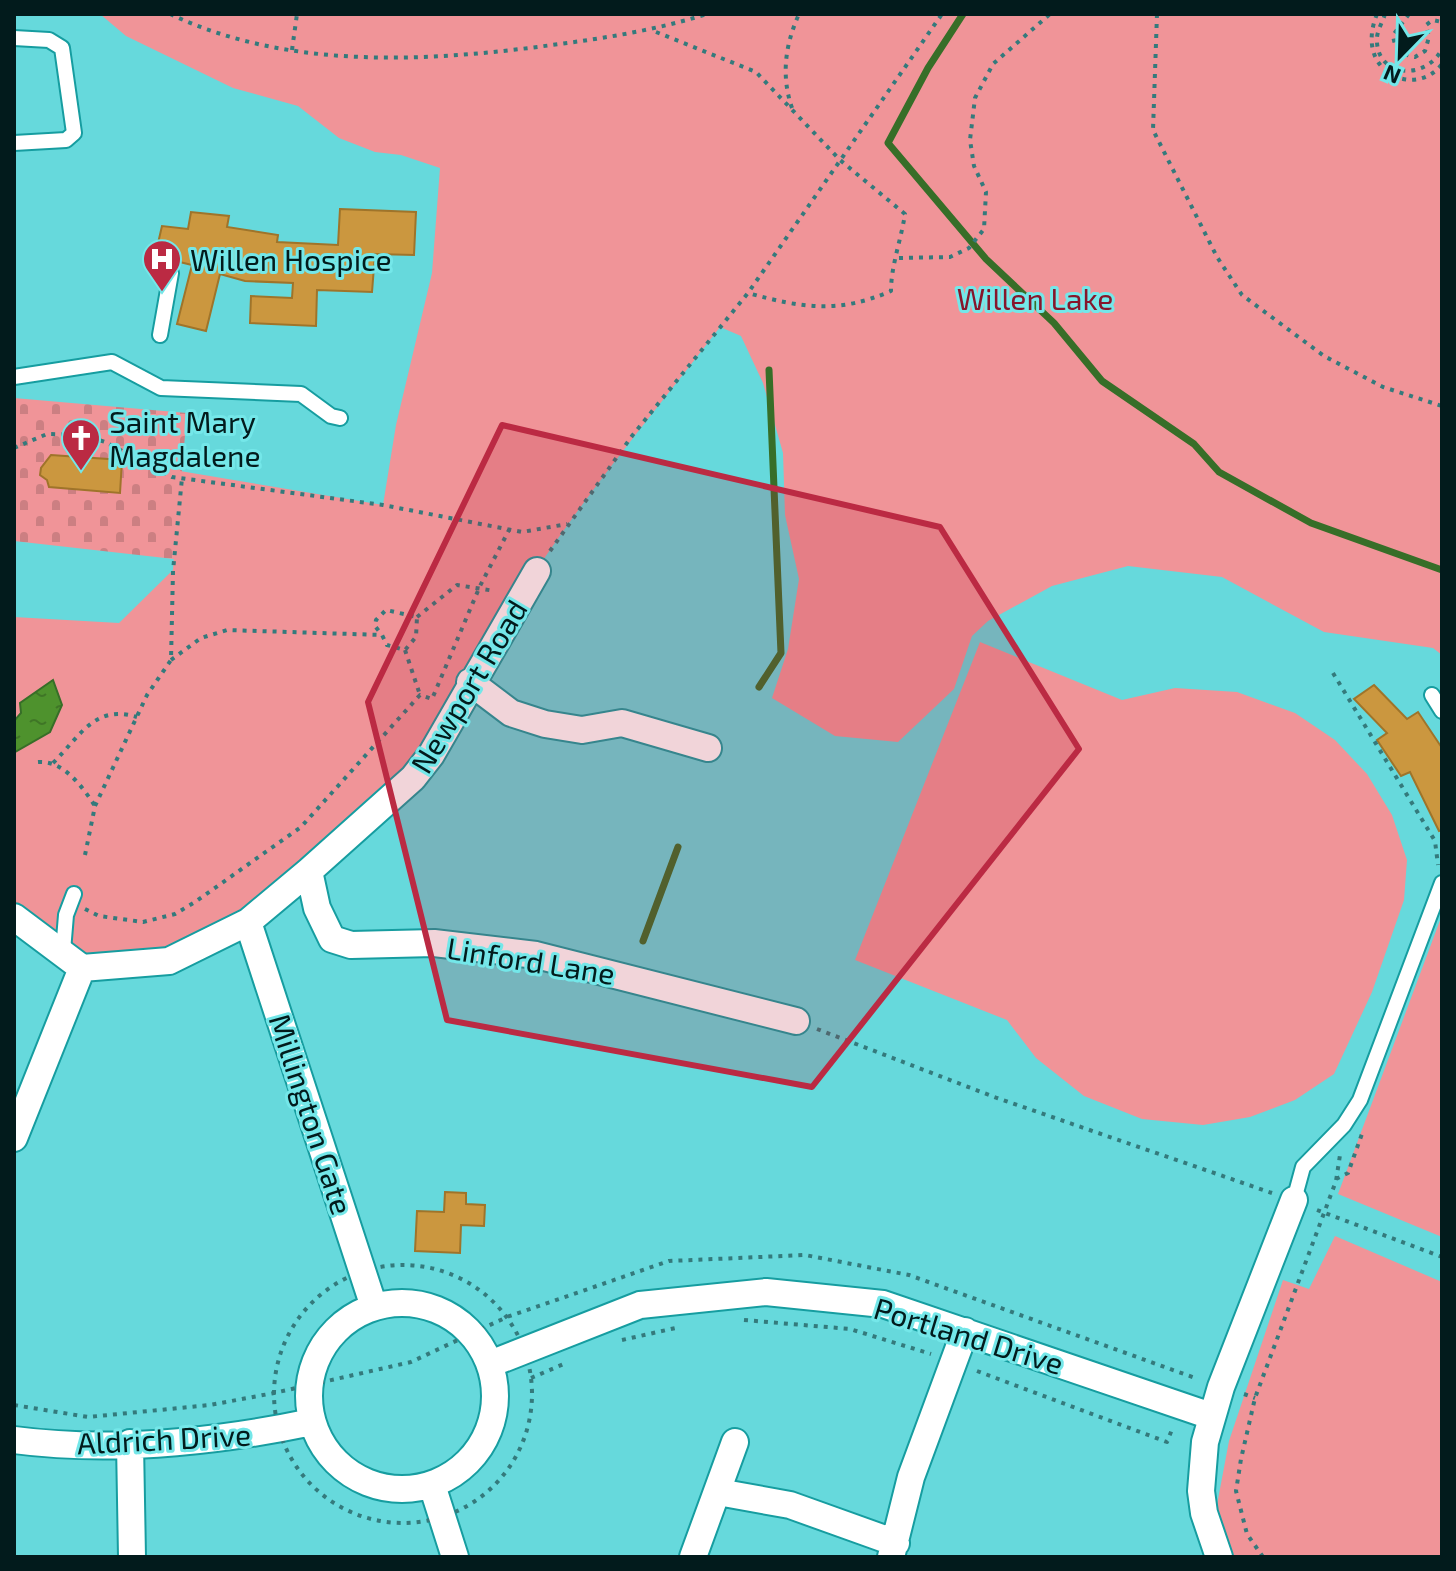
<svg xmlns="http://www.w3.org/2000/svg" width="1456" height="1571" viewBox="0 0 1456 1571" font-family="'Exo 2',sans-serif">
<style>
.cemetery{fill:url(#cemetery-stones)}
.green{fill:#f09498}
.water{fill:url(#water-ripples);stroke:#376e28;stroke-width:2}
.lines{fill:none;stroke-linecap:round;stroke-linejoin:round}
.stream{stroke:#376e28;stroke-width:7}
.building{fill:#cb973f;stroke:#9f742a;stroke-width:2}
.service-casing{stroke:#169da0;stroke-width:18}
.minor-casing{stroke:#169da0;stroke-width:30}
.path{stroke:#347a7c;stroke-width:4;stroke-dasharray:4 6;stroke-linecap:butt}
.service{stroke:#fff;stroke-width:14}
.minor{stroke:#fff;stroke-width:26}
.marked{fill:#bb2a43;fill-opacity:0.2;stroke:#bb2a43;stroke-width:6;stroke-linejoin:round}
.labels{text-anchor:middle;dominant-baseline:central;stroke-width:6;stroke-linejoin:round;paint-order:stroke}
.poi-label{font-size:30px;fill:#021b1c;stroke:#74e7e9;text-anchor:start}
.park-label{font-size:30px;fill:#86162b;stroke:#74e7e9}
.street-label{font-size:30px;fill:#021b1c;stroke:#74e7e9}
</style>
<defs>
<pattern id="cemetery-stones" width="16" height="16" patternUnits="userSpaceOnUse" patternTransform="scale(2)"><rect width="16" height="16" fill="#f09498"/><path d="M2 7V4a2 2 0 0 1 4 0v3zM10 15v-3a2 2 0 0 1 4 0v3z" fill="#cc7f82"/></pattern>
<pattern id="water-ripples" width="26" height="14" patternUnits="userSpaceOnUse" patternTransform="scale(2)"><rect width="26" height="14" fill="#4e922d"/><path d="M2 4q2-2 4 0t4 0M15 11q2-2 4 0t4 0" fill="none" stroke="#3f7626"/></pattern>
</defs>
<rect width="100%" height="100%" fill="#66d9dc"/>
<path class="cemetery" d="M 14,398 L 187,413 L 174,559 L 14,541 Z"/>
<path class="green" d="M 100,14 L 1442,14 L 1442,655 L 1433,648 L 1324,632 L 1222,577 L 1128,566 L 1052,586 L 988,621 L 972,636 L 954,689 L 898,742 L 835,736 L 772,698 L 788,649 L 799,579 L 785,515 L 783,453 L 763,383 L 741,336 L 720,327 C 628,447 517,573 457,713 L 309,871 L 169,961 L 82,968 L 14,917 L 14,617 L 119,623 L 173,570 L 180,471 L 383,505 L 396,425 L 432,273 L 440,168 L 401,155 L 375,152 L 339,138 L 298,106 L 233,88 L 126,36 Z
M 980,642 L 1122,700 L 1175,688 L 1237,692 L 1295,713 L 1335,740 L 1367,774 L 1392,815 L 1407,860 L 1404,900 L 1372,992 L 1334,1074 L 1295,1100 L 1250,1117 L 1203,1125 L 1142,1119 L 1084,1096 L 1036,1058 L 1007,1020 L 855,960 Z
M 1442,915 L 1442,1237 L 1338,1194 Z
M 1335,1236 L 1442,1282 L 1442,1557 L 1232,1557 L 1216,1510 L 1229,1441 L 1283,1280 L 1309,1289 Z"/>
<path class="water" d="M 53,680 L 62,705 L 50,732 L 15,752 L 14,721 L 21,713 L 20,703 Z"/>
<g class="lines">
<path class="stream" d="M 963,14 L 928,68 L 888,143 L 986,259 L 1054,323 L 1102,381 L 1194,444 L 1219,472 L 1311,523 L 1442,570
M 759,687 L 781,653 L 769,370
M 643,941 L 678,847"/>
</g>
<path class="building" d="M 340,209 L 416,212 L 414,255 L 375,254 L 372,292 L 317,290 L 316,326 L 250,323 L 251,296 L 292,298 L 293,283 L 245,281 L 220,274 L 206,331 L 177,324 L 192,265 L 155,256 L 162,226 L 188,229 L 191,212 L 229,216 L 227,227 L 278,235 L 277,242 L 338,245 Z
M 51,455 L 122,460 L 120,493 L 49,487 L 47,480 L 40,475 L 41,468 Z
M 1374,685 L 1407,719 L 1418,712 L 1442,748 L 1442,830 L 1439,831 L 1410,772 L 1401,776 L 1377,740 L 1387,733 L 1354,699 Z
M 445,1192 L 466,1193 L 466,1204 L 485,1205 L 484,1226 L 461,1225 L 460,1253 L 415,1251 L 417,1211 L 444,1212 Z"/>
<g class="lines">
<g class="service-casing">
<path id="service" d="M 14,38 L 49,40 L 62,48 L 74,133 L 66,140 L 14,143
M 160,335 L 171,273
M 14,377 L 112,362 L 161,388 L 301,394 L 331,416 L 340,418
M 1432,695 L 1442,711
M 63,951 L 66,915 L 74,894
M 1294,1200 L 1303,1167 L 1344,1125 L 1360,1100 L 1442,883"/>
</g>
<g class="minor-casing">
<path id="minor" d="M 470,682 L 511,713 L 545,724 L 582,730 L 622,723 L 708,748
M 309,871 L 317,908 L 332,939 L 351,945 L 434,943 L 536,955 L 796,1021
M 14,917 L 82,968 L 169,961 L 248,922 L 309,871 L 413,778 L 431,755 L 537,571
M 248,922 L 374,1307
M 14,1138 L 82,968
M309 1396a93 93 0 1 1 186 0a93 93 0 1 1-186 0Z
M 490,1364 L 640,1305 L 766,1292 L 883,1304 L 1211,1416
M 14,1440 C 113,1453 216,1442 312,1422
M 130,1443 L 132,1557
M 432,1485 L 455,1557
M 718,1492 L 790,1505 L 896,1543
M 693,1557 L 735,1442
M 891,1557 L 911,1477 L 965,1331
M 1219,1557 L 1204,1513 L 1201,1491 L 1205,1442 L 1221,1387 L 1294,1200"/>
</g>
<path class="path" d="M 170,14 C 288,70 426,62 552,45 C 606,38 656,30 707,14
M 1157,14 L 1153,130 L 1217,257 L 1242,295 L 1324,356 L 1383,387 L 1442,406
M 1377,14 C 1353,73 1416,99 1442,64
M 1385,14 C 1383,21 1377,31 1377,38 C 1375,77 1425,82 1442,49
M 1409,14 L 1393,35 C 1395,50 1400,54 1415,57 L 1425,51 L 1429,37 L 1426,25 L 1433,20 L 1442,22
M 656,32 L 756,72 L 840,160 L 905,214 C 901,240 891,266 891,291 C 838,314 802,308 748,293
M 292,50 L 297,14
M 792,108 C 781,76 785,45 799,14
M 899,258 L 950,257 L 969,248 L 984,229 L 986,192 L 974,166 L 970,140 L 975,98 L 993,64 L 1050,14
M 14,448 L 47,434 L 83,435 L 105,442 L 172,477 L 383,505 L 522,532 L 567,524
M 550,551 L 632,436 L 748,293 L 942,14
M 417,617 L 457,585 L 495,591
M 405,650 L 420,695
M 171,660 L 201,638 L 227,630 L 382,635 L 387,645 L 405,650 L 416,637 L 417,617 L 386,610 L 376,620 L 375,626 L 382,635
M 1333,673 L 1435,841 L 1438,865
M 38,762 C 63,760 82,786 95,806
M 53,763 C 81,735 95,704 137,717
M 85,855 L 95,806 L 147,695 L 171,660 L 173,571 L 182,478
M 85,909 L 99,916 L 143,922 L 175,914 L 195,902 L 301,827 L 420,695 L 432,699 L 480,586 L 509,530
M 817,1029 L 997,1098 L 1272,1193
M 1336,1179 L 1348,1173 L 1363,1131
M 1317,1210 L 1442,1257
M274 1394a129 129 0 1 1 258 0a129 129 0 1 1-258 0Z
M 744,1320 L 850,1329 L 931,1354
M 622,1340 L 680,1327
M 977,1371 L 1167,1442 L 1173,1427
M 531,1378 L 566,1363
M 1244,1394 L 1255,1398
M 14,1405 L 88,1417 L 210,1405 L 274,1393 L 411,1362 L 507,1317 L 669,1261 L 805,1255 L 909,1275 L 1198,1379
M 1263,1557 L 1247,1534 L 1236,1491 L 1241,1459 L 1255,1398 L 1336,1181 L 1340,1155"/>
<use href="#service" class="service"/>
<use href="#minor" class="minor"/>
</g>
<path class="marked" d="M 502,425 L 940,527 L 1079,749 L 812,1087 L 447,1020 L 368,702 Z"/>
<defs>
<g id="hospital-pin" transform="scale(2)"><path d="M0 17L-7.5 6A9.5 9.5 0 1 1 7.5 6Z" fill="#bb2a43" stroke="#74e7e9"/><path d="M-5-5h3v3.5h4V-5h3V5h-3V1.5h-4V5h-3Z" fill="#fff"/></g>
<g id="church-pin" transform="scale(2)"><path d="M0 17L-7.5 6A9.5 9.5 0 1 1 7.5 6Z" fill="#bb2a43" stroke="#74e7e9"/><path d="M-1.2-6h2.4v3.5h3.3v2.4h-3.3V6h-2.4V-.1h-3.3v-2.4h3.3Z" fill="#fff"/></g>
</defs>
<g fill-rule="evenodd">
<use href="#hospital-pin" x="162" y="259"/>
<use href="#church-pin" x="81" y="438"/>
</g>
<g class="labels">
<g class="poi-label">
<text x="190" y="259">Willen Hospice</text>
<text x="109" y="421">Saint Mary<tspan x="109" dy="34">Magdalene</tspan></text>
</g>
<g class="park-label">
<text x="1035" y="298">Willen Lake</text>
</g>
<g class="street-label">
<text transform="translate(468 686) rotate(-59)">Newport Road</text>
<text transform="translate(531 960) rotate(9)">Linford Lane</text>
<text transform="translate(312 1114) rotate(72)">Millington Gate</text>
<text transform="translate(969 1335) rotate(17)">Portland Drive</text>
<text transform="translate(164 1438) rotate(-3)">Aldrich Drive</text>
</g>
</g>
<rect width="1456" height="1571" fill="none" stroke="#021b1c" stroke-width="32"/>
<g transform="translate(1400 56) rotate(203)" stroke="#74e7e9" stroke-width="6" paint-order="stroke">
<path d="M0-6L14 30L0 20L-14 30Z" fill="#021b1c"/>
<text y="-12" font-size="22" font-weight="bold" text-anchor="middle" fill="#021b1c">N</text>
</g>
</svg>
